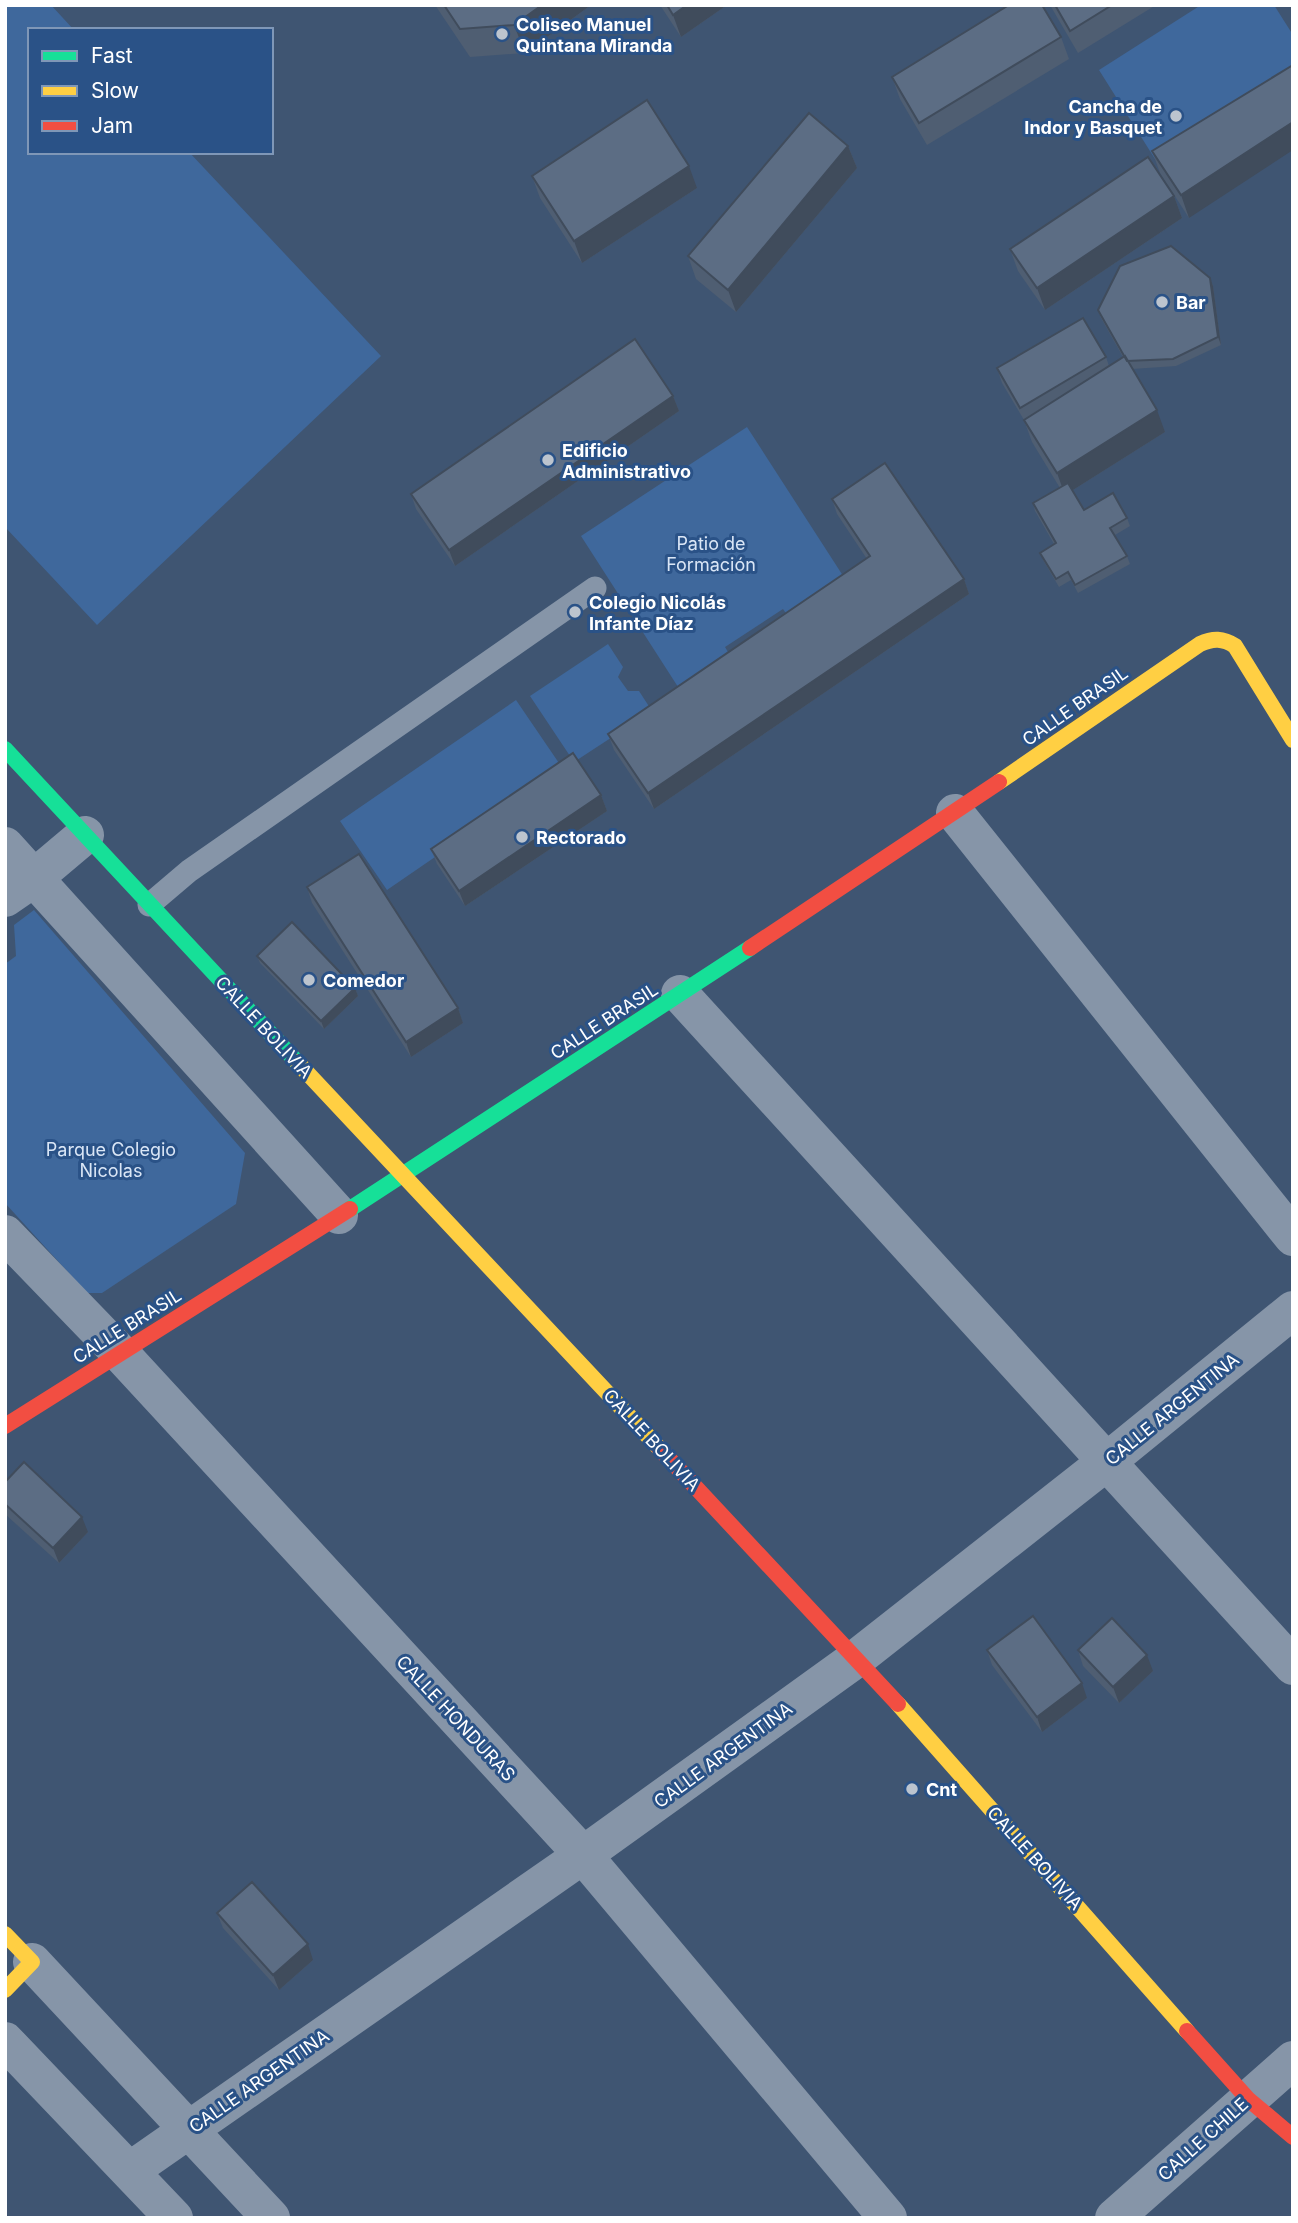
<svg xmlns="http://www.w3.org/2000/svg" width="1298" height="2223" viewBox="0 0 1298 2223" font-family="Inter,sans-serif">
<style>
.green{fill:#3f689c}
.lines{fill:none;stroke-linecap:round;stroke-linejoin:round}
.lane{stroke:#8695a8;stroke-width:23}
.street{stroke:#8695a8;stroke-width:38}
.fast{stroke:#16e098;stroke-width:16}
.slow{stroke:#ffcf43;stroke-width:16}
.jam{stroke:#f24e42;stroke-width:16}
.wall{fill:#4f5e72}
.shaded-wall{fill:#404c5c}
.building{fill:#5c6d84;stroke:#404c5c;stroke-width:2}
.poi-dot{fill:#bcc4ce;stroke:#2a5287;stroke-width:2.5}
.labels{text-anchor:middle;dominant-baseline:central;stroke-width:6;stroke-linejoin:round;paint-order:stroke}
.poi-label{font-size:18px;font-weight:bold;fill:#fff;stroke:#2a5287;text-anchor:start}
.park-label{font-size:18px;fill:#dae6f6;stroke:#2a5287}
.street-label{font-size:18px;fill:#fff;stroke:#2a5287}
</style>
<rect width="100%" height="100%" fill="#3f5572"/>
<path class="green" d="M 5,5 L 51,5 L 74,30 L 30,30 L 30,152 L 189,152 L 381,356 L 97,625 L 5,527 Z
M 1201,5 L 1274,5 L 1293,35 L 1293,73 L 1155,159 L 1099,70 Z
M 747,427 L 847,582 L 790,619 L 783,609 L 725,647 L 731,657 L 680,690 L 581,536 Z
M 608,644 L 623,667 L 618,677 L 628,691 L 639,691 L 652,711 L 574,762 L 530,696 Z
M 516,700 L 563,769 L 387,890 L 340,821 Z
M 34,910 L 245,1153 L 236,1204 L 102,1293 L 87,1293 L 5,1203 L 5,964 L 16,956 L 14,925 Z"/>
<g class="lines">
<path class="lane" d="M 149,905 L 189,871 L 595,588"/>
<path class="street" d="M 955,813 L 1293,1237
M 5,846 L 339,1215
M 5,898 L 34,878 L 85,835
M 680,994 L 1293,1666
M 5,1234 L 120,1353 L 583,1855 L 888,2218
M 32,1962 L 271,2218
M 5,2041 L 174,2218
M 131,2170 L 583,1855 L 857,1658 L 1105,1463 L 1293,1310
M 1114,2218 L 1293,2060"/>
<path class="fast" d="M 5,749 L 297,1062
M 350,1209 L 750,948"/>
<path class="slow" d="M 999,782 L 1200,644 C 1213,638 1223,638 1235,646 L 1293,740
M 297,1062 L 659,1448
M 898,1704 L 1187,2031
M 5,1934 L 32,1962 L 5,1990"/>
<path class="jam" d="M 750,948 L 999,782
M 5,1426 L 350,1209
M 659,1448 L 898,1704
M 1187,2031 L 1248,2099 L 1293,2137"/>
</g>
<path class="wall" d="M 435,5 L 591,5 L 525,53 L 470,57 Z
M 660,5 L 727,5 L 681,37 Z
M 1050,5 L 1156,5 L 1078,53 Z
M 1061,37 L 1069,59 L 927,145 L 900,99 L 892,77 Z
M 1293,65 L 1189,218 L 1160,173 L 1152,151 Z
M 848,146 L 857,168 L 736,312 L 696,279 L 688,256 Z
M 532,176 L 697,188 L 582,263 L 540,198 Z
M 1174,196 L 1182,218 L 1045,310 L 1018,271 L 1010,249 Z
M 1210,278 L 1213,286 L 1221,345 L 1176,366 L 1132,369 L 1165,432 L 1073,490 L 1084,510 L 1127,518 L 1130,526 L 1115,535 L 1127,556 L 1130,564 L 1078,593 L 1071,580 L 1059,587 L 1043,560 L 1040,553 L 1054,544 L 1035,511 L 1033,503 L 1060,488 L 1032,442 L 1024,420 L 1002,383 L 997,368 L 1106,357 L 1109,366 L 1123,357 L 1101,318 L 1098,310 Z
M 673,396 L 679,411 L 455,566 L 416,509 L 411,494 Z
M 832,499 L 964,579 L 969,594 L 654,809 L 614,750 L 608,734 L 867,559 L 837,514 Z
M 601,795 L 607,811 L 465,906 L 437,864 L 431,849 Z
M 307,887 L 458,1008 L 463,1023 L 411,1057 L 312,903 Z
M 257,956 L 355,988 L 358,996 L 324,1029 L 260,963 Z
M 5,1482 L 88,1532 L 59,1563 L 5,1514 Z
M 987,1650 L 1087,1698 L 1042,1732 L 992,1665 Z
M 1078,1650 L 1153,1671 L 1119,1703 L 1083,1666 Z
M 217,1913 L 313,1960 L 279,1990 L 223,1928 Z"/>
<path class="shaded-wall" d="M 542,5 L 591,5 L 525,53 L 514,25 Z
M 687,5 L 727,5 L 681,37 L 673,15 Z
M 1293,122 L 1293,150 L 1189,218 L 1181,195 Z
M 848,146 L 857,168 L 736,312 L 728,290 Z
M 689,166 L 697,188 L 582,263 L 574,241 Z
M 1174,196 L 1182,218 L 1045,310 L 1037,288 Z
M 1210,278 L 1213,286 L 1221,345 L 1218,337 Z
M 673,396 L 679,411 L 455,566 L 449,550 Z
M 1157,410 L 1165,432 L 1065,495 L 1057,473 Z
M 964,579 L 969,594 L 654,809 L 648,793 Z
M 601,795 L 607,811 L 465,906 L 459,891 Z
M 355,988 L 358,996 L 324,1029 L 321,1021 Z
M 458,1008 L 463,1023 L 411,1057 L 406,1042 Z
M 82,1517 L 88,1532 L 59,1563 L 53,1548 Z
M 1147,1655 L 1153,1671 L 1119,1703 L 1113,1687 Z
M 1082,1683 L 1087,1698 L 1042,1732 L 1037,1717 Z
M 308,1944 L 313,1960 L 279,1990 L 273,1975 Z"/>
<path class="building" d="M 444,5 L 542,5 L 514,25 L 460,29 Z
M 667,5 L 687,5 L 673,15 Z
M 1009,5 L 1042,5 L 1061,37 L 919,123 L 892,77 Z
M 1055,5 L 1112,5 L 1070,31 Z
M 1293,65 L 1293,122 L 1181,195 L 1152,151 Z
M 647,100 L 689,166 L 574,241 L 532,176 Z
M 809,113 L 848,146 L 728,290 L 688,256 Z
M 1148,157 L 1174,196 L 1037,288 L 1010,249 Z
M 1171,246 L 1210,278 L 1218,337 L 1173,359 L 1127,361 L 1098,310 L 1120,266 Z
M 1083,318 L 1106,357 L 1020,408 L 997,368 Z
M 635,339 L 673,396 L 449,550 L 411,494 Z
M 1125,356 L 1157,410 L 1057,473 L 1024,420 Z
M 885,463 L 964,579 L 648,793 L 608,734 L 870,556 L 832,499 Z
M 1068,483 L 1084,510 L 1113,493 L 1127,518 L 1110,528 L 1127,556 L 1075,585 L 1068,572 L 1056,579 L 1040,553 L 1056,543 L 1033,503 Z
M 573,753 L 601,795 L 459,891 L 431,849 Z
M 359,854 L 458,1008 L 406,1042 L 307,887 Z
M 292,922 L 355,988 L 321,1021 L 257,956 Z
M 24,1462 L 82,1517 L 53,1548 L 5,1504 L 5,1482 Z
M 1033,1616 L 1082,1683 L 1037,1717 L 987,1650 Z
M 1112,1618 L 1147,1655 L 1113,1687 L 1078,1650 Z
M 252,1882 L 308,1944 L 273,1975 L 217,1913 Z"/>
<g class="poi-dot">
<circle cx="502" cy="34" r="7"/>
<circle cx="1176" cy="116" r="7"/>
<circle cx="1162" cy="302" r="7"/>
<circle cx="548" cy="460" r="7"/>
<circle cx="575" cy="612" r="7"/>
<circle cx="522" cy="837" r="7"/>
<circle cx="309" cy="980" r="7"/>
<circle cx="912" cy="1789" r="7"/>
</g>
<g class="labels">
<g class="poi-label">
<text x="516" y="24">Coliseo Manuel<tspan x="516" dy="21">Quintana Miranda</tspan></text>
<text x="1162" y="106" text-anchor="end">Cancha de<tspan x="1162" dy="21">Indor y Basquet</tspan></text>
<text x="1176" y="302">Bar</text>
<text x="562" y="450">Edificio<tspan x="562" dy="21">Administrativo</tspan></text>
<text x="589" y="602">Colegio Nicolás<tspan x="589" dy="21">Infante Díaz</tspan></text>
<text x="536" y="837">Rectorado</text>
<text x="323" y="980">Comedor</text>
<text x="926" y="1789">Cnt</text>
</g>
<g class="park-label">
<text x="711" y="543">Patio de<tspan x="711" dy="21">Formación</tspan></text>
<text x="111" y="1149">Parque Colegio<tspan x="111" dy="21">Nicolas</tspan></text>
</g>
<g class="street-label">
<text transform="translate(1075 706) rotate(-35)">CALLE BRASIL</text>
<text transform="translate(604 1021) rotate(-33)">CALLE BRASIL</text>
<text transform="translate(264 1027) rotate(47)">CALLE BOLIVIA</text>
<text transform="translate(127 1326) rotate(-32)">CALLE BRASIL</text>
<text transform="translate(1172 1409) rotate(-39)">CALLE ARGENTINA</text>
<text transform="translate(652 1440) rotate(47)">CALLE BOLIVIA</text>
<text transform="translate(456 1718) rotate(47)">CALLE HONDURAS</text>
<text transform="translate(723 1755) rotate(-36)">CALLE ARGENTINA</text>
<text transform="translate(1035 1858) rotate(48)">CALLE BOLIVIA</text>
<text transform="translate(259 2081) rotate(-35)">CALLE ARGENTINA</text>
<text transform="translate(1203 2139) rotate(-42)">CALLE CHILE</text>
</g>
</g>
<rect width="1298" height="2223" fill="none" stroke="#ffffff" stroke-width="14"/>
<rect x="28" y="28" width="245" height="126" fill="#2a5287" stroke="#7f97b7" stroke-width="2"/>
<rect x="42" y="51" width="35" height="10" fill="#16e098" stroke="#7f97b7" stroke-width="2"/>
<text x="91" y="63" font-size="21" fill="#ffffff">Fast</text>
<rect x="42" y="86" width="35" height="10" fill="#ffcf43" stroke="#7f97b7" stroke-width="2"/>
<text x="91" y="98" font-size="21" fill="#ffffff">Slow</text>
<rect x="42" y="121" width="35" height="10" fill="#f24e42" stroke="#7f97b7" stroke-width="2"/>
<text x="91" y="133" font-size="21" fill="#ffffff">Jam</text>
</svg>
